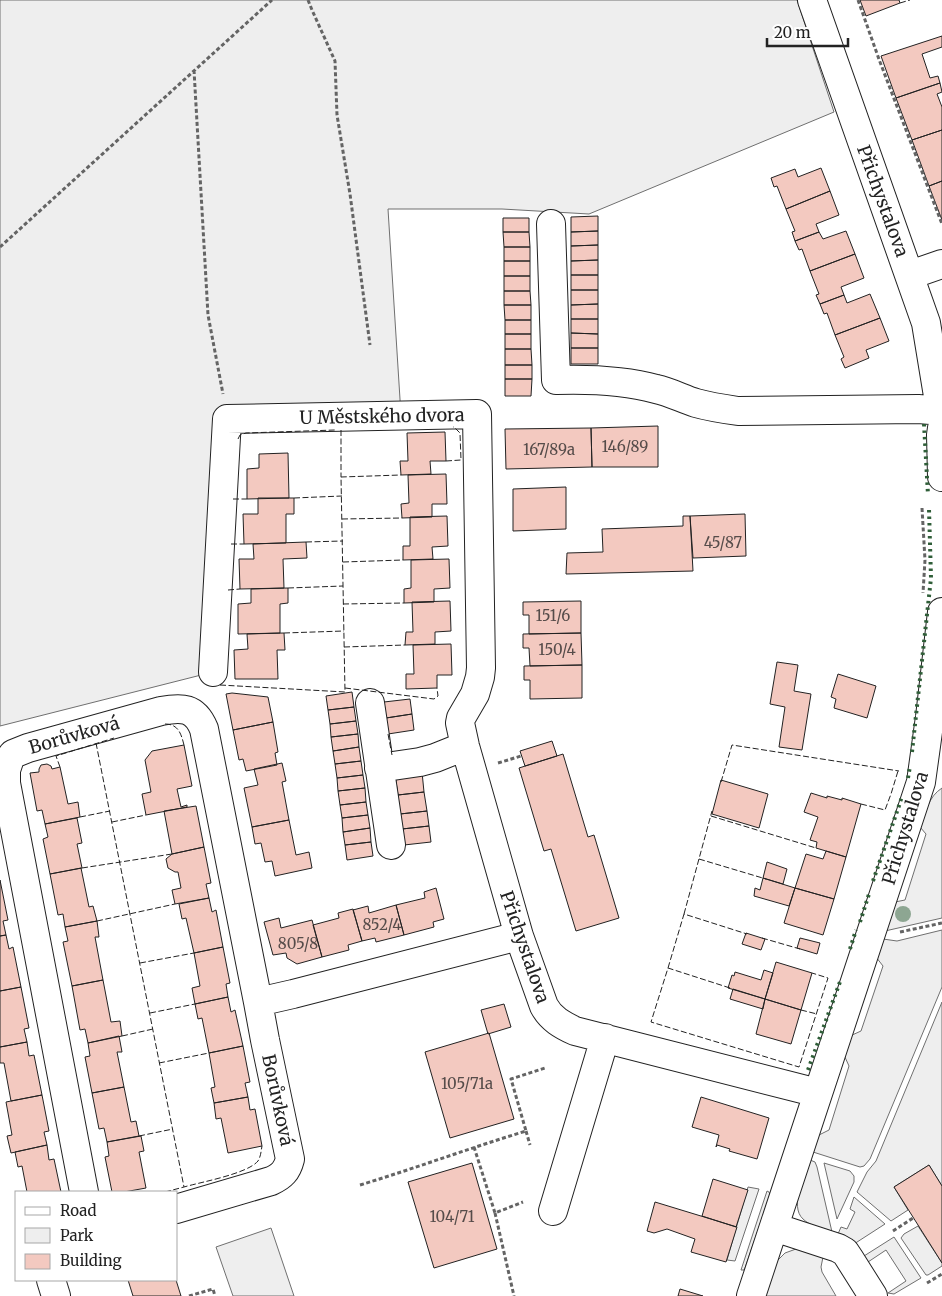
<svg xmlns="http://www.w3.org/2000/svg" width="942" height="1296" viewBox="0 0 942 1296" font-family="Merriweather,serif">
<style>
.green{fill:#eee;stroke:#6f6f6f}
.building{fill:#f3c9c0;stroke:#222}
.lines{fill:none;stroke-linecap:round;stroke-linejoin:round}
.minor-casing{stroke:#222;stroke-width:30}
.path{stroke:#646464;stroke-width:3;stroke-dasharray:4 2.5;stroke-linecap:butt}
.minor{stroke:#fff;stroke-width:28}
.hedge{stroke:#2f5e38;stroke-width:4;stroke-dasharray:2.5 4;stroke-linecap:butt}
.fence{stroke:#222;stroke-width:1;stroke-dasharray:6 2.5;stroke-linecap:butt}
.tree{fill:#8da692}
.labels{text-anchor:middle;dominant-baseline:central;stroke-width:4;stroke-linejoin:round;paint-order:stroke}
.number-label{font-size:15px;fill:#564c4a}
.street-label{font-size:18px;fill:#222;stroke:#fff}
</style>
<rect width="100%" height="100%" fill="#fff"/>
<path class="green" d="M 0,0 L 797,0 L 834,112 L 589,214 L 502,209 L 388,209 L 401,415 L 227,419 L 213,672 L 0,726 Z
M 942,788 L 942,918 L 885,931 L 895,902 L 905,900 L 926,834 L 920,827 C 926,812 928,797 942,788 Z
M 942,930 L 942,987 L 870,1159 L 864,1166 L 860,1167 L 813,1152 L 817,1136 L 829,1130 L 849,1066 L 844,1055 L 850,1036 L 861,1031 L 883,966 L 876,957 L 883,939 L 897,941 Z
M 942,1002 L 942,1186 L 929,1165 L 894,1187 L 908,1210 L 891,1221 L 857,1192 L 867,1172 L 876,1161 Z
M 810,1160 L 815,1162 L 817,1167 L 832,1232 C 823,1229 810,1226 803,1219 C 789,1206 805,1175 810,1160 Z
M 824,1163 L 850,1171 L 854,1176 L 854,1182 L 837,1219 Z
M 748,1187 L 759,1189 L 735,1261 L 727,1260 Z
M 767,1191 L 769,1192 L 770,1195 L 745,1268 L 744,1270 L 741,1270 Z
M 854,1197 L 885,1224 L 854,1244 L 838,1234 L 841,1227 L 847,1229 L 855,1212 L 850,1209 Z
M 918,1226 L 942,1263 L 942,1266 L 928,1275 L 926,1275 L 901,1238 L 904,1234 Z
M 271,1228 L 294,1296 L 233,1296 L 216,1247 Z
M 894,1237 L 921,1278 L 894,1294 L 888,1293 L 906,1281 L 886,1250 L 868,1262 L 864,1256 Z
M 796,1249 L 800,1249 L 823,1257 L 821,1267 L 822,1272 L 836,1296 L 765,1296 L 777,1261 L 785,1253 Z"/>
<path class="building" d="M 860,0 L 899,0 L 900,3 L 866,16 Z
M 942,36 L 942,47 L 922,54 L 930,78 L 938,76 L 940,83 L 896,98 L 881,56 Z
M 940,83 L 942,92 L 937,94 L 942,107 L 942,130 L 912,140 L 896,98 Z
M 942,130 L 942,181 L 929,186 L 912,140 Z
M 821,168 L 830,191 L 786,209 L 777,186 L 774,187 L 771,178 L 795,169 L 798,177 Z
M 942,181 L 942,220 L 929,186 Z
M 830,191 L 839,215 L 816,224 L 819,232 L 795,241 L 792,232 L 795,231 L 786,209 Z
M 598,216 L 598,231 L 571,232 L 571,217 Z
M 503,218 L 529,218 L 529,232 L 503,232 Z
M 598,231 L 598,245 L 571,246 L 571,232 Z
M 846,231 L 855,254 L 810,271 L 802,249 L 799,250 L 795,241 L 819,232 L 823,239 Z
M 503,232 L 529,232 L 530,247 L 504,247 Z
M 598,245 L 598,260 L 571,261 L 571,246 Z
M 504,247 L 530,247 L 530,261 L 504,261 Z
M 855,254 L 864,278 L 841,287 L 844,295 L 820,304 L 816,295 L 819,294 L 810,271 Z
M 598,260 L 598,275 L 571,275 L 571,261 Z
M 504,261 L 530,261 L 530,276 L 504,276 Z
M 571,275 L 598,275 L 598,290 L 571,290 Z
M 504,276 L 530,276 L 530,291 L 504,291 Z
M 571,290 L 598,290 L 598,304 L 571,305 Z
M 504,291 L 530,291 L 531,305 L 504,305 Z
M 870,294 L 880,318 L 835,335 L 827,313 L 824,314 L 820,304 L 844,295 L 847,303 Z
M 598,304 L 598,319 L 571,319 L 571,305 Z
M 504,305 L 531,305 L 531,320 L 505,320 Z
M 880,318 L 889,341 L 866,350 L 869,358 L 845,368 L 841,359 L 844,357 L 835,335 Z
M 571,319 L 598,319 L 598,334 L 571,333 Z
M 505,320 L 531,320 L 531,334 L 505,334 Z
M 571,333 L 598,334 L 598,348 L 571,348 Z
M 505,334 L 531,334 L 531,349 L 505,349 Z
M 571,348 L 598,348 L 598,364 L 571,364 Z
M 505,349 L 531,349 L 532,365 L 505,365 Z
M 505,365 L 532,365 L 532,379 L 505,379 Z
M 505,379 L 532,379 L 531,396 L 505,396 Z
M 658,426 L 658,467 L 592,467 L 591,428 Z
M 591,428 L 592,467 L 506,469 L 505,429 Z
M 445,432 L 446,461 L 430,461 L 431,474 L 401,475 L 400,461 L 408,461 L 407,433 Z
M 288,453 L 289,498 L 247,499 L 247,469 L 259,468 L 259,454 Z
M 446,474 L 447,504 L 432,504 L 432,517 L 402,518 L 401,504 L 409,503 L 408,475 Z
M 566,487 L 566,529 L 513,531 L 513,489 Z
M 258,498 L 294,498 L 294,514 L 286,514 L 286,543 L 244,544 L 243,514 L 258,514 Z
M 745,514 L 746,556 L 693,558 L 690,516 Z
M 447,516 L 448,546 L 432,547 L 433,559 L 403,560 L 403,546 L 410,546 L 410,517 Z
M 683,516 L 690,516 L 693,571 L 566,574 L 567,553 L 603,552 L 602,529 L 683,526 Z
M 306,542 L 307,558 L 283,559 L 284,588 L 240,589 L 239,559 L 254,559 L 253,544 Z
M 449,559 L 450,588 L 434,589 L 434,602 L 404,603 L 404,589 L 411,588 L 411,560 Z
M 288,588 L 288,603 L 280,604 L 280,633 L 238,634 L 238,604 L 251,603 L 251,589 Z
M 450,601 L 451,631 L 435,632 L 435,644 L 405,645 L 406,632 L 413,632 L 412,602 Z
M 581,601 L 581,633 L 529,634 L 529,615 L 523,615 L 523,602 Z
M 284,633 L 285,650 L 277,650 L 278,679 L 235,679 L 234,650 L 248,649 L 247,634 Z
M 581,633 L 582,665 L 530,666 L 529,648 L 523,648 L 523,634 Z
M 451,644 L 452,675 L 437,675 L 437,688 L 406,689 L 406,674 L 414,674 L 413,645 Z
M 777,662 L 798,665 L 794,691 L 811,694 L 802,750 L 779,747 L 785,707 L 770,704 Z
M 582,665 L 582,698 L 530,699 L 530,680 L 524,680 L 524,666 Z
M 838,674 L 876,686 L 867,718 L 834,708 L 836,699 L 831,697 Z
M 352,692 L 354,707 L 328,710 L 326,696 Z
M 232,693 L 268,697 L 273,722 L 233,730 L 226,694 Z
M 410,699 L 412,714 L 386,718 L 384,702 Z
M 354,707 L 356,721 L 330,724 L 328,710 Z
M 412,714 L 414,730 L 388,734 L 386,718 Z
M 356,721 L 358,734 L 331,737 L 330,724 Z
M 273,722 L 278,752 L 275,753 L 277,765 L 246,771 L 243,759 L 239,760 L 233,730 Z
M 358,734 L 359,747 L 333,751 L 331,737 Z
M 552,741 L 557,756 L 525,766 L 520,751 Z
M 184,745 L 192,786 L 177,789 L 181,807 L 187,805 L 187,807 L 146,815 L 142,794 L 151,792 L 145,760 L 152,751 Z
M 359,747 L 361,761 L 335,764 L 333,751 Z
M 563,754 L 588,837 L 594,835 L 619,918 L 576,931 L 551,849 L 544,851 L 519,768 Z
M 361,761 L 363,775 L 337,778 L 335,764 Z
M 282,763 L 286,781 L 282,782 L 289,820 L 252,827 L 244,788 L 258,785 L 254,769 Z
M 47,764 L 51,766 L 52,769 L 60,767 L 68,804 L 78,802 L 80,817 L 45,824 L 42,810 L 37,811 L 30,773 L 39,772 L 39,769 L 41,765 Z
M 422,772 L 424,792 L 398,795 L 395,775 Z
M 363,775 L 365,788 L 338,791 L 337,778 Z
M 721,780 L 768,794 L 759,828 L 712,814 Z
M 365,788 L 366,802 L 340,805 L 338,791 Z
M 424,792 L 427,811 L 400,814 L 398,795 Z
M 811,793 L 827,798 L 827,796 L 842,800 L 842,798 L 861,804 L 846,857 L 816,848 L 817,842 L 810,840 L 818,817 L 804,812 Z
M 366,802 L 368,815 L 342,818 L 340,805 Z
M 196,806 L 204,847 L 172,854 L 164,811 Z
M 427,811 L 429,826 L 402,829 L 400,814 Z
M 368,815 L 370,828 L 343,832 L 342,818 Z
M 77,818 L 82,843 L 77,844 L 82,868 L 50,874 L 43,839 L 48,837 L 45,824 Z
M 289,820 L 296,855 L 309,852 L 312,868 L 275,876 L 272,861 L 265,862 L 261,843 L 255,844 L 252,827 Z
M 429,826 L 431,842 L 404,845 L 402,829 Z
M 370,828 L 371,842 L 345,845 L 343,832 Z
M 371,842 L 373,856 L 347,860 L 345,845 Z
M 204,847 L 211,883 L 206,884 L 209,898 L 175,904 L 172,890 L 181,888 L 178,872 L 175,872 L 168,868 L 166,859 L 172,854 Z
M 826,851 L 846,857 L 834,899 L 795,888 L 806,854 L 823,859 Z
M 767,862 L 787,869 L 783,884 L 763,878 Z
M 81,868 L 89,907 L 93,906 L 97,921 L 65,927 L 63,914 L 58,915 L 50,874 Z
M 763,878 L 795,888 L 789,906 L 754,896 L 755,888 L 760,890 Z
M 0,880 L 8,920 L 3,921 L 6,935 L 0,936 Z
M 436,888 L 444,919 L 433,922 L 434,927 L 404,935 L 396,905 L 425,898 L 424,892 Z
M 795,888 L 834,899 L 823,935 L 784,923 Z
M 209,898 L 212,912 L 216,910 L 223,947 L 194,953 L 186,918 L 182,919 L 179,904 Z
M 396,905 L 404,935 L 376,942 L 375,938 L 362,941 L 353,910 L 368,906 L 369,913 Z
M 353,909 L 362,941 L 348,945 L 349,950 L 322,957 L 313,925 L 339,918 L 338,913 Z
M 279,918 L 281,928 L 312,920 L 322,957 L 297,964 L 287,958 L 286,953 L 273,955 L 264,922 Z
M 97,921 L 99,937 L 95,937 L 103,980 L 72,986 L 63,942 L 68,941 L 65,927 Z
M 746,933 L 765,939 L 761,950 L 742,944 Z
M 6,935 L 9,949 L 13,947 L 21,987 L 0,991 L 0,936 Z
M 800,938 L 820,943 L 817,954 L 797,948 Z
M 223,947 L 230,983 L 226,984 L 228,997 L 195,1004 L 192,988 L 200,986 L 194,953 Z
M 776,962 L 812,973 L 801,1010 L 765,999 Z
M 764,970 L 773,973 L 765,999 L 728,988 L 732,975 L 734,976 L 735,972 L 761,980 Z
M 103,980 L 111,1022 L 120,1021 L 122,1036 L 88,1043 L 85,1029 L 80,1030 L 72,986 Z
M 21,987 L 29,1028 L 24,1029 L 27,1042 L 0,1047 L 0,991 Z
M 733,989 L 765,999 L 763,1009 L 730,999 Z
M 228,997 L 231,1012 L 235,1010 L 243,1046 L 209,1053 L 202,1018 L 198,1019 L 195,1004 Z
M 765,999 L 801,1010 L 791,1044 L 756,1034 Z
M 504,1004 L 511,1027 L 488,1034 L 481,1010 Z
M 489,1033 L 514,1119 L 450,1138 L 425,1052 Z
M 119,1036 L 122,1052 L 117,1052 L 124,1087 L 92,1093 L 85,1057 L 90,1056 L 88,1043 Z
M 27,1042 L 29,1056 L 34,1055 L 42,1095 L 11,1101 L 4,1063 L 0,1063 L 0,1047 Z
M 243,1046 L 250,1082 L 245,1083 L 248,1097 L 214,1103 L 211,1088 L 215,1087 L 209,1053 Z
M 124,1087 L 131,1122 L 136,1121 L 139,1136 L 107,1142 L 104,1128 L 99,1129 L 92,1093 Z
M 42,1095 L 49,1131 L 44,1132 L 47,1145 L 11,1153 L 7,1136 L 12,1135 L 6,1102 Z
M 248,1097 L 250,1110 L 255,1109 L 262,1146 L 228,1153 L 221,1118 L 216,1119 L 214,1103 Z
M 701,1097 L 769,1118 L 757,1159 L 729,1151 L 730,1149 L 717,1145 L 716,1147 L 719,1135 L 692,1127 Z
M 141,1136 L 144,1151 L 139,1152 L 146,1188 L 124,1192 L 112,1192 L 105,1157 L 109,1156 L 107,1142 Z
M 47,1145 L 49,1160 L 54,1159 L 61,1192 L 27,1192 L 22,1166 L 18,1167 L 15,1152 Z
M 472,1163 L 497,1249 L 434,1268 L 408,1182 Z
M 929,1165 L 942,1186 L 942,1263 L 894,1187 Z
M 713,1179 L 748,1190 L 736,1227 L 702,1216 Z
M 655,1202 L 737,1227 L 726,1262 L 691,1252 L 695,1239 L 667,1229 L 654,1233 L 647,1231 Z
M 128,1280 L 176,1280 L 181,1296 L 133,1296 Z
M 680,1289 L 703,1296 L 678,1296 Z"/>
<g class="lines">
<g class="minor-casing">
<path id="minor" d="M 812,0 L 926,323 L 938,396 L 942,406
M 551,224 L 556,380 C 589,379 624,380 656,389 C 670,392 683,399 696,403 C 710,407 724,409 738,411 L 918,409 L 931,410 L 942,413
M 910,275 L 942,264
M 942,428 L 941,435 L 942,477
M 213,672 L 227,419 L 477,414 L 481,668 L 480,677 L 475,694 L 461,718 L 460,723 L 465,746 L 519,936 L 544,1006 C 551,1019 562,1025 575,1031 L 818,1093
M 370,703 L 391,845
M 379,768 L 420,762 L 435,758 L 465,746
M 258,1002 L 293,994 L 519,936
M 84,1192 L 6,783 L 6,770 L 10,758 L 13,754 L 28,748 L 161,711 C 182,707 195,707 204,729 L 258,1002 L 265,1040 L 290,1159 C 287,1171 282,1176 271,1181 L 176,1209
M 553,1211 L 605,1038
M 774,1227 L 838,1248 L 845,1252 L 849,1258 L 873,1296
M 51,1280 L 56,1296
M 751,1296 L 921,782 L 930,717 L 942,612"/>
</g>
<path class="path" d="M 308,0 L 312,10 L 335,61 L 337,115 L 350,194 L 370,345
M 858,0 L 880,62 L 942,224
M 194,70 L 208,315 L 223,394
M 0,247 L 272,0
M 922,508 L 925,560 L 923,593
M 498,763 L 521,756
M 900,932 L 942,923
M 526,1131 L 530,1145
M 474,1147 L 495,1213 L 523,1202
M 360,1185 C 416,1168 470,1148 526,1131 L 511,1079 L 545,1068
M 495,1213 L 514,1296
M 893,1231 L 913,1218
M 927,1283 L 942,1274
M 189,1296 L 213,1289 L 215,1296"/>
<use href="#minor" class="minor"/>
<path class="hedge" d="M 924,424 L 928,495
M 912,752 L 931,578 L 929,509
M 908,778 L 910,766
M 873,881 L 902,797
M 860,922 L 869,894
M 850,949 L 856,930
M 808,1070 L 841,979"/>
<path class="fence" d="M 900,3 L 910,0
M 341,430 L 341,477
M 238,439 L 240,435 L 246,433 L 335,430
M 446,461 L 461,460 L 460,433 L 454,427 L 453,427
M 294,498 L 342,496
M 233,499 L 247,499
M 342,519 L 402,518
M 306,542 L 343,541
M 231,544 L 244,544
M 343,562 L 403,560
M 288,588 L 343,586
M 228,590 L 240,589
M 343,604 L 404,603
M 284,633 L 344,631
M 344,647 L 405,645
M 220,685 L 345,692 L 341,477 L 401,475
M 345,688 L 434,699 L 438,696 L 437,688
M 165,724 C 178,724 181,733 184,745
M 388,734 L 392,755
M 96,743 L 184,1187 C 201,1182 247,1174 258,1161 C 261,1156 261,1151 262,1146
M 60,767 L 56,756 L 114,738
M 721,782 L 732,745 L 899,771
M 861,804 L 885,810 L 891,794 L 898,771
M 711,816 L 816,848
M 80,817 L 110,811
M 112,822 L 146,815
M 699,859 L 766,879
M 82,868 L 172,854
M 684,914 L 712,811
M 97,921 L 175,904
M 762,938 L 800,949
M 140,963 L 194,953
M 668,968 L 684,914 L 747,934
M 730,988 L 668,968 L 651,1022 L 799,1067 L 828,978 L 812,973
M 801,1010 L 817,1014
M 150,1013 L 195,1004
M 122,1036 L 153,1029
M 159,1063 L 209,1053
M 139,1136 L 173,1129
M 165,1192 L 184,1187"/>
</g>
<circle class="tree" cx="903" cy="914" r="8"/>
<g class="labels">
<g class="number-label">
<text x="625" y="446">146/89</text>
<text x="549" y="449">167/89a</text>
<text x="723" y="542">45/87</text>
<text x="553" y="615">151/6</text>
<text x="557" y="649">150/4</text>
<text x="382" y="924">852/4</text>
<text x="298" y="943">805/8</text>
<text x="467" y="1083">105/71a</text>
<text x="452" y="1216">104/71</text>
</g>
<g class="street-label">
<text transform="translate(883 201) rotate(70)">Přichystalova</text>
<text transform="translate(382 416) rotate(-1)">U Městského dvora</text>
<text transform="translate(74 735) rotate(-16)">Borůvková</text>
<text transform="translate(905 828) rotate(-73)">Přichystalova</text>
<text transform="translate(525 947) rotate(71)">Přichystalova</text>
<text transform="translate(278 1100) rotate(78)">Borůvková</text>
</g>
</g>
<rect x="15" y="1191" width="162" height="90" fill="#ffffff" stroke="#a7a7a7"/>
<rect x="25" y="1207" width="25" height="8" fill="#ffffff" stroke="#a7a7a7"/>
<text x="60" y="1216" font-size="15" fill="#222222">Road</text>
<rect x="25" y="1228" width="25" height="15" fill="#eeeeee" stroke="#a7a7a7"/>
<text x="60" y="1241" font-size="15" fill="#222222">Park</text>
<rect x="25" y="1254" width="25" height="15" fill="#f3c9c0" stroke="#a7a7a7"/>
<text x="60" y="1266" font-size="15" fill="#222222">Building</text>
<path d="M767 38v8h81v-8" fill="none" stroke="#222222" stroke-width="2.5"/>
<text x="774" y="38" font-size="15" fill="#222222" stroke="#ffffff" stroke-width="4" paint-order="stroke">20 m</text>
</svg>
